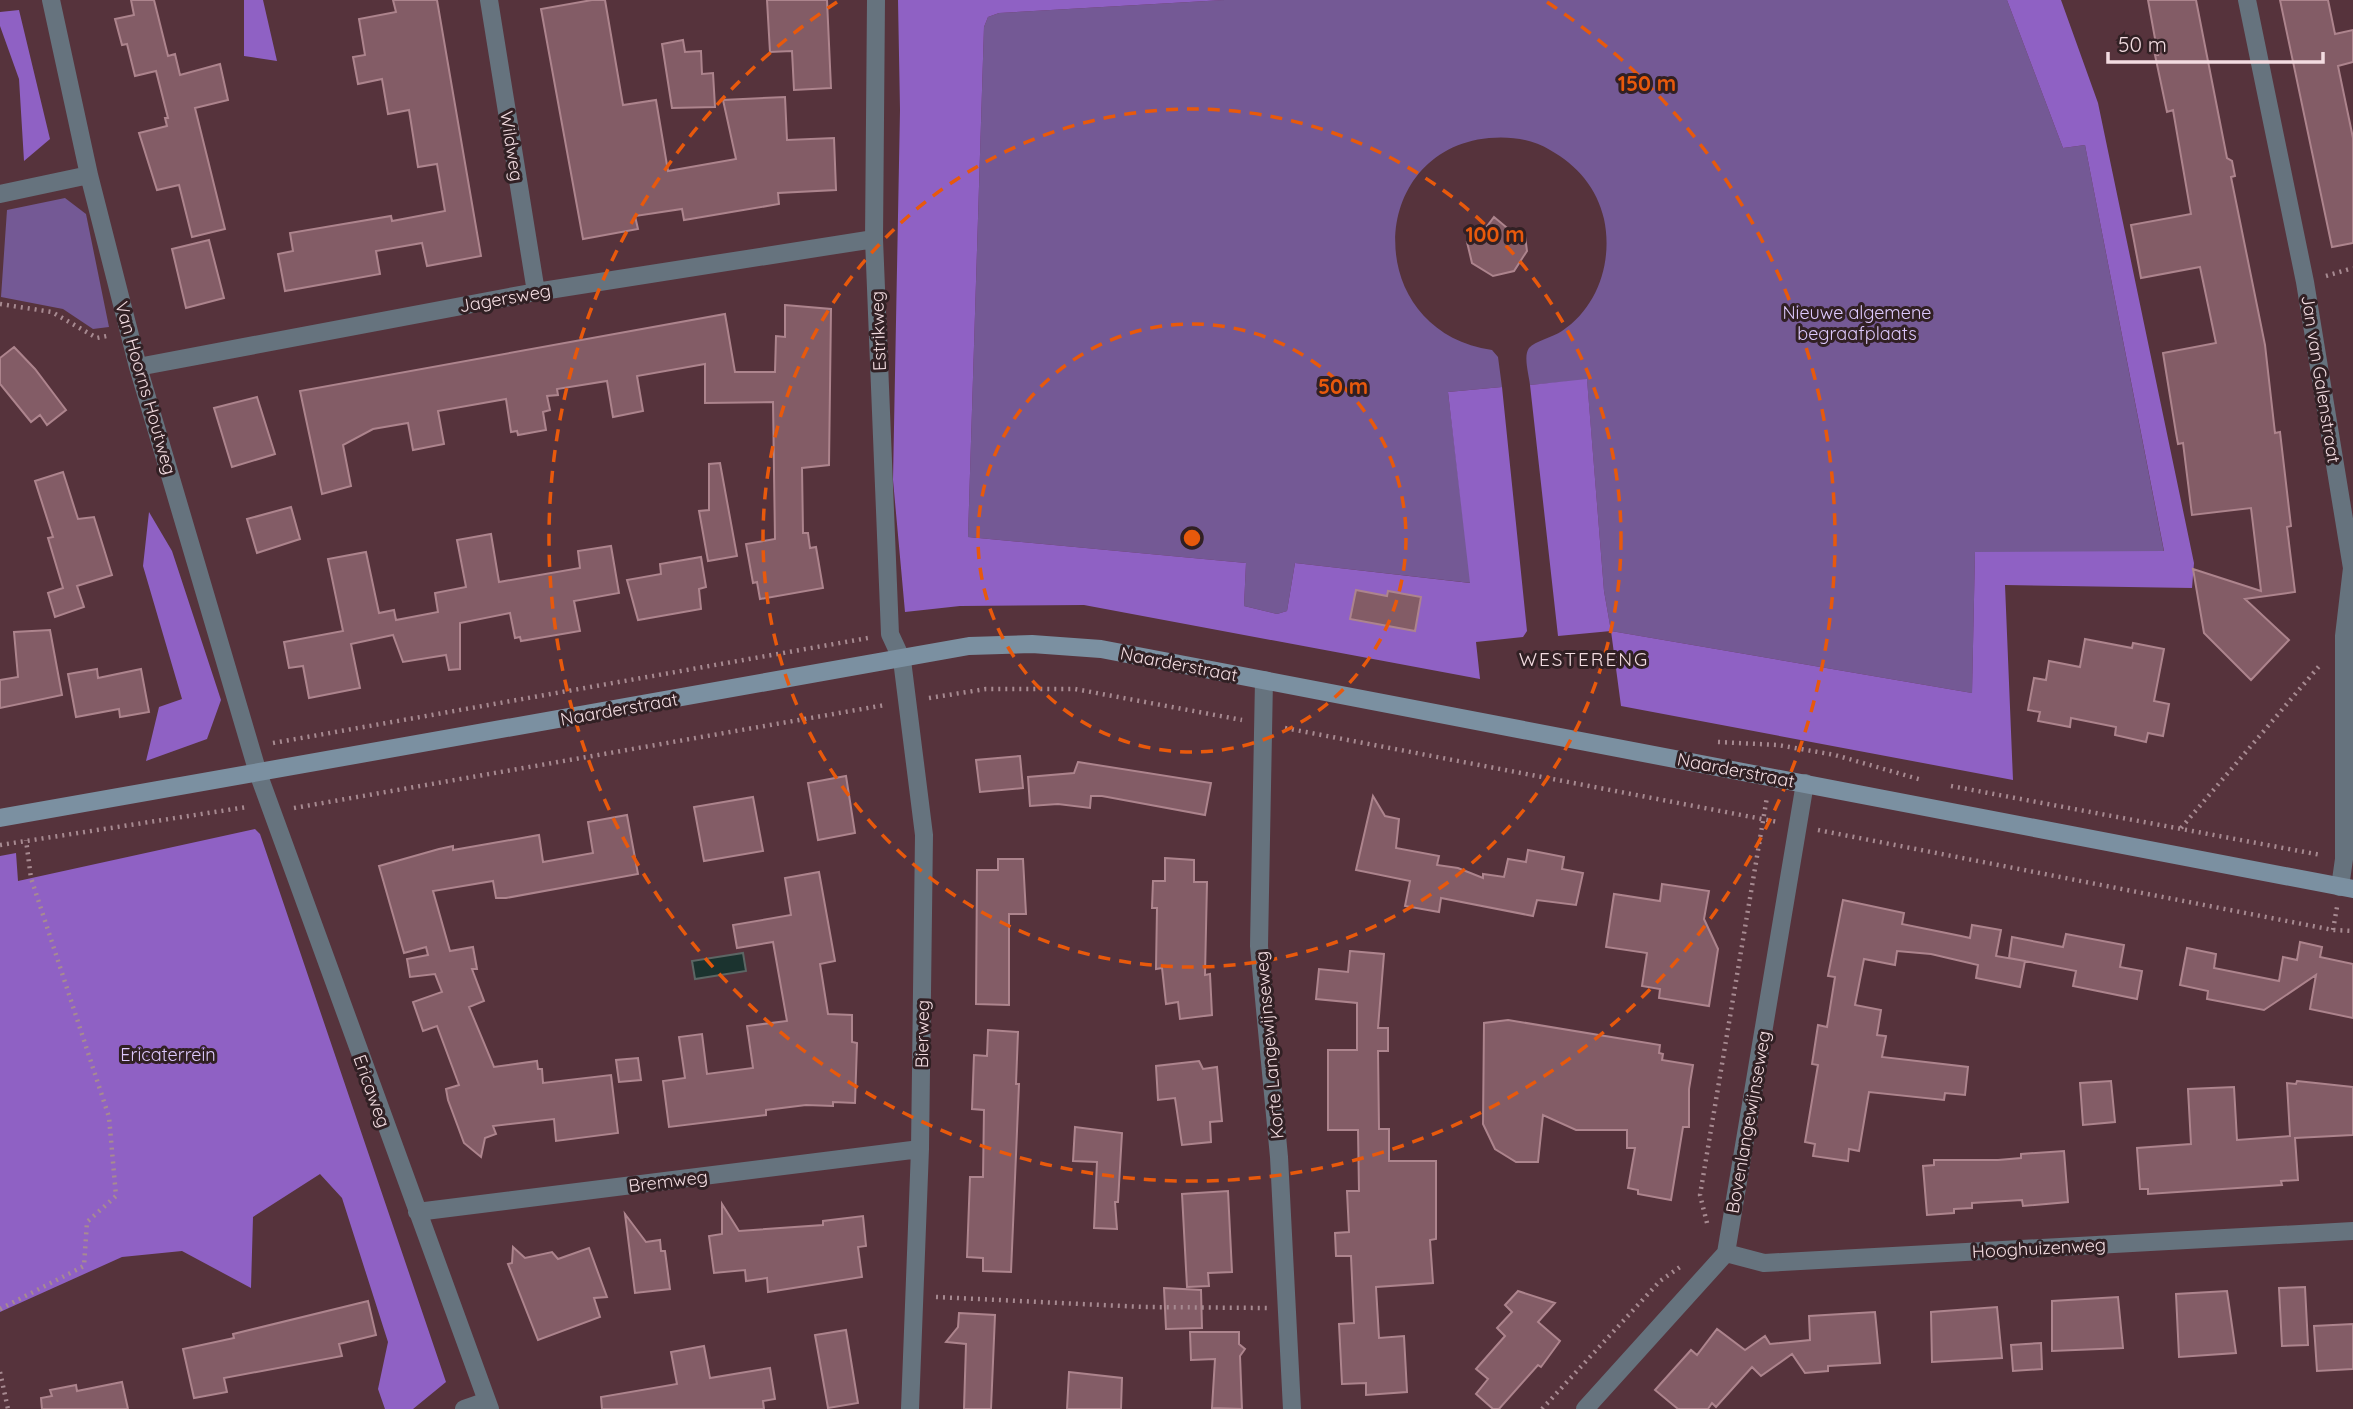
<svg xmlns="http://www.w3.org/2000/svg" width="2353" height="1409" viewBox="0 0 2353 1409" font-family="Quicksand,sans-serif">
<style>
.green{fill:#745995}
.forest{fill:#8f61c4}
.water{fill:#1b332f;stroke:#5c6664;stroke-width:2}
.building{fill:#835c66;stroke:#ad848d;stroke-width:2}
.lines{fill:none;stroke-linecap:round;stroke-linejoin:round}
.path{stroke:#a78a91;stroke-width:4.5;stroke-dasharray:2 5;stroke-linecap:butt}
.street{stroke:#66737e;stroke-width:18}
.secondary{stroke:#7b90a1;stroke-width:18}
.ring{fill:none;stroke:#e8590c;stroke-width:3.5;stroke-dasharray:12 9}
.labels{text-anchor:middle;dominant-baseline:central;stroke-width:6;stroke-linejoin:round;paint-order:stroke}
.street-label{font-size:18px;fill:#f3dce1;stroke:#312024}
.park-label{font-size:18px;fill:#dec9fd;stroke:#312024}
.neighbourhood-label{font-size:19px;letter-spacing:2px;fill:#f3dce1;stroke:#312024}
.centre{fill:#e8590c;stroke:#312024;stroke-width:3.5}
.ring-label{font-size:21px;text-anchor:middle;font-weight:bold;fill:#e8590c;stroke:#312024;stroke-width:6;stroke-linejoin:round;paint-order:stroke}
</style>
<rect width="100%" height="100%" fill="#56333c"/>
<path class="green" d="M 1224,0 L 2007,0 L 2063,148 L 2085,145 L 2164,552 L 1975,552 L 1972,693 L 1611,631 L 1604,591 L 1587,380 L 1530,385 C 1529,375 1523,356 1529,348 C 1535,341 1553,337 1562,331 C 1598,307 1613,261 1604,219 C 1597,188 1577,165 1550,150 C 1532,139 1510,136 1489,138 C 1365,150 1362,331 1492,350 L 1498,357 L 1502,387 L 1448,392 L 1471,583 L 1295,563 L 1287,611 L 1277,614 L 1244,606 L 1246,563 L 968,537 L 984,27 L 988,17 L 999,13 Z
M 65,198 L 86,214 L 109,327 L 93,329 L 63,309 L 1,297 L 7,210 Z"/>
<path class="forest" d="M 244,0 L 263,0 L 277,61 L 244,56 Z
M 898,0 L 1224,0 L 999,13 L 988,17 L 984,27 L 968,537 L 1246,563 L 1244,606 L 1277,614 L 1287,611 L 1295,563 L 1470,583 L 1448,392 L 1502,387 L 1527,631 L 1523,637 L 1476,642 L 1480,679 L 1084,605 L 960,606 L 905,612 L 893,480 L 900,110 Z
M 2007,0 L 2061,0 L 2098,103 L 2194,563 L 2192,588 L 2005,585 L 2013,780 L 1621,706 L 1611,631 L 1558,636 L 1530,385 L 1587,379 L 1604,591 L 1611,631 L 1972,693 L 1975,552 L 2164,551 L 2085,145 L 2063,148 Z
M 19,10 L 50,139 L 24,161 L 19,79 L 0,26 L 0,12 Z
M 149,512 L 172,551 L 221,700 L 207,739 L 146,761 L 159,707 L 182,699 L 143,566 Z
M 255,829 L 260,834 L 446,1382 L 413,1409 L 385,1409 L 378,1389 L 388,1342 L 342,1198 L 320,1174 L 253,1217 L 251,1288 L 182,1251 L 122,1257 L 0,1312 L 0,856 L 16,853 L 18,881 Z"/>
<path class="water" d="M 743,953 L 746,971 L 695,979 L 692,961 Z"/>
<path class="building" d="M 131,0 L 154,0 L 168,56 L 175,54 L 180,75 L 220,64 L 228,100 L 195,108 L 225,229 L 192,237 L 179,185 L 157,190 L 139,133 L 167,126 L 165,118 L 168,118 L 156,71 L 135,76 L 127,44 L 122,45 L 115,19 L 134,15 Z
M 393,0 L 437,0 L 481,256 L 427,266 L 422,243 L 376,251 L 380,274 L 285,291 L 278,254 L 293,251 L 290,233 L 391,216 L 392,221 L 445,211 L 437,164 L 418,167 L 409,110 L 388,114 L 382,79 L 358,84 L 353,57 L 365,55 L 359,19 L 396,12 Z
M 592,0 L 605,0 L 623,105 L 656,100 L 668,171 L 736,159 L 723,100 L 785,97 L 787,140 L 834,138 L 836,190 L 778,193 L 779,204 L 684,220 L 682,209 L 635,216 L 638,229 L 583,239 L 541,9 Z
M 767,0 L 827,0 L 831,88 L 794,90 L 792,51 L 770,52 Z
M 2148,0 L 2196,0 L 2227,158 L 2232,161 L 2235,176 L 2231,177 L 2265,345 L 2275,433 L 2280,432 L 2291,526 L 2287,527 L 2295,592 L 2245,599 L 2289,640 L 2251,680 L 2204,633 L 2193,569 L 2261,591 L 2251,508 L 2192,515 L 2183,443 L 2178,444 L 2176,433 L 2163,353 L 2216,343 L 2200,267 L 2141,278 L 2131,225 L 2191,214 L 2173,110 L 2167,112 L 2155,55 L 2158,55 Z
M 2280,0 L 2328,0 L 2335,34 L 2353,30 L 2353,62 L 2338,66 L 2353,138 L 2353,243 L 2332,247 Z
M 683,40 L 685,52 L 701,51 L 702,74 L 713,73 L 715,107 L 672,108 L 662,44 Z
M 1494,217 L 1518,237 L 1525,236 L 1527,251 L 1514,271 L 1493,276 L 1472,263 L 1467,242 L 1476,241 Z
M 209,240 L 224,298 L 186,308 L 172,249 Z
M 785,305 L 831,309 L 829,465 L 802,468 L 803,533 L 808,533 L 810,548 L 816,547 L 823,588 L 760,599 L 757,582 L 753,583 L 746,544 L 775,539 L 773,402 L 705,403 L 705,364 L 637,376 L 643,411 L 613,417 L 607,381 L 557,389 L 558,395 L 547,396 L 550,410 L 543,412 L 546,430 L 518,435 L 517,431 L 511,432 L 506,399 L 438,411 L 444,444 L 413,450 L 408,423 L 373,429 L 343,445 L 351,486 L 322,494 L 300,391 L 725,314 L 735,372 L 775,372 L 776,336 L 785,337 Z
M 14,347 L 35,369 L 66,410 L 47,425 L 40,415 L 31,422 L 0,384 L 0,358 Z
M 257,397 L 275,454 L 232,467 L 214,408 Z
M 720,463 L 737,556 L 708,561 L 699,511 L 709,510 L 709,464 Z
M 63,472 L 78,519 L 94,517 L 112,575 L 77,586 L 84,607 L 55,617 L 48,593 L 63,588 L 48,538 L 53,537 L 35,481 Z
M 291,507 L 300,539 L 257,553 L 247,519 Z
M 491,534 L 499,582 L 580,568 L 578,551 L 611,546 L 619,593 L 574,601 L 580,631 L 521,641 L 520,637 L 515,638 L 510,613 L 460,623 L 460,669 L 449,670 L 446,655 L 403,662 L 393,635 L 351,644 L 360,688 L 309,698 L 303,666 L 289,668 L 284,642 L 343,631 L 328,559 L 366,552 L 379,613 L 394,610 L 396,620 L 438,612 L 435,593 L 466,587 L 457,540 Z
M 701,557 L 706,587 L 699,589 L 701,609 L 638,620 L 627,580 L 661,574 L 660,564 Z
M 1356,590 L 1387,596 L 1388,591 L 1421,597 L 1415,631 L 1350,619 Z
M 50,630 L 62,695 L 0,708 L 0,680 L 18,677 L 14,632 Z
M 2085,639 L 2132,648 L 2133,643 L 2164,649 L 2154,701 L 2169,704 L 2163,736 L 2148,733 L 2146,742 L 2115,735 L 2116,727 L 2071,718 L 2070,727 L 2038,721 L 2040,712 L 2028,710 L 2034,678 L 2046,680 L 2049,661 L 2080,667 Z
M 97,669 L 98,678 L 141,669 L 149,712 L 120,717 L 119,709 L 76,717 L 68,674 Z
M 1020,756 L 1023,788 L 980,792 L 976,760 Z
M 1078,762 L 1211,783 L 1205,815 L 1102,796 L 1091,796 L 1090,808 L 1058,804 L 1030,806 L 1028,777 L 1074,773 Z
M 846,776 L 855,833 L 818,840 L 808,783 Z
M 1373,796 L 1385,816 L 1399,819 L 1396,848 L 1439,856 L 1437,865 L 1458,868 L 1483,878 L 1483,874 L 1504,877 L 1508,859 L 1526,862 L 1528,850 L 1564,857 L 1562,869 L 1583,873 L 1576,905 L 1537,900 L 1533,916 L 1441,898 L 1439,912 L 1405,906 L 1410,881 L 1356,870 Z
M 753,797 L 763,851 L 704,861 L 694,807 Z
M 627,815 L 638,874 L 506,898 L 496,898 L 493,881 L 433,891 L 450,951 L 473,947 L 477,969 L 472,969 L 484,1001 L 469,1007 L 494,1067 L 537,1061 L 538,1069 L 542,1069 L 543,1083 L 611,1075 L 618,1133 L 556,1141 L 554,1119 L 493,1126 L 496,1134 L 485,1138 L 481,1157 L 464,1143 L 448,1100 L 446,1089 L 459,1085 L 437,1026 L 423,1031 L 413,1002 L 442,992 L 435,974 L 410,977 L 407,959 L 428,955 L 426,947 L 404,953 L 379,866 L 439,849 L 453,846 L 453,850 L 539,835 L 543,862 L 593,853 L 588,822 Z
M 1165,858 L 1194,860 L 1194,882 L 1207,882 L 1205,975 L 1210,974 L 1212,1015 L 1180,1019 L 1178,1002 L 1166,1004 L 1162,968 L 1156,969 L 1157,908 L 1152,908 L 1153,881 L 1165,881 Z
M 998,859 L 1023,859 L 1026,914 L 1009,914 L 1009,1005 L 976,1004 L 977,870 L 998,870 Z
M 819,872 L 835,961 L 820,964 L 828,1014 L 852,1015 L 852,1042 L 857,1043 L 855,1103 L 833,1102 L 833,1106 L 806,1105 L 766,1110 L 766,1115 L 669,1127 L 663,1081 L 685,1078 L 679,1037 L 702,1034 L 707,1074 L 753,1068 L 747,1026 L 787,1021 L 773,942 L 737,948 L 733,925 L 791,915 L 785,878 Z
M 1662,884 L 1709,891 L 1704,919 L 1718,949 L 1709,1006 L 1659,998 L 1660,989 L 1642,986 L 1647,953 L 1606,947 L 1614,894 L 1660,901 Z
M 1843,900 L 1904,913 L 1902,924 L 1961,936 L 1970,938 L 1972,925 L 2001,930 L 1996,956 L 2025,961 L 2020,987 L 1976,978 L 1978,965 L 1931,954 L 1897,951 L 1895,965 L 1864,959 L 1855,1005 L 1881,1010 L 1877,1035 L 1886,1036 L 1882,1057 L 1968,1067 L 1965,1095 L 1945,1093 L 1944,1100 L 1869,1092 L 1859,1151 L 1849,1149 L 1848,1161 L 1813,1156 L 1815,1144 L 1805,1142 L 1818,1065 L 1812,1064 L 1818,1025 L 1827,1027 L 1835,977 L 1828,976 Z
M 2066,934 L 2124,945 L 2120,967 L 2142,971 L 2137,999 L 2073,986 L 2076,971 L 2009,958 L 2012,937 L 2063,947 Z
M 2300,942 L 2322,947 L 2320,957 L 2353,964 L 2353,1018 L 2310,1009 L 2316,975 L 2264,1010 L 2207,999 L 2208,991 L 2180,985 L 2187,948 L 2216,954 L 2214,968 L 2279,981 L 2283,957 L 2297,960 Z
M 1350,951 L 1384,954 L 1378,1028 L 1388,1028 L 1388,1051 L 1378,1051 L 1379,1129 L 1389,1129 L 1389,1161 L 1436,1161 L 1436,1239 L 1430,1240 L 1433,1283 L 1376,1287 L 1379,1338 L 1404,1336 L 1407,1392 L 1366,1395 L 1366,1383 L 1342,1384 L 1339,1324 L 1354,1323 L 1351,1256 L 1336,1256 L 1335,1233 L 1349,1232 L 1347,1191 L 1359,1191 L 1358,1130 L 1328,1130 L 1328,1050 L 1357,1050 L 1357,1003 L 1316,999 L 1319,969 L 1348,972 Z
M 1508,1020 L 1660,1045 L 1659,1053 L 1663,1054 L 1662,1060 L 1693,1065 L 1689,1089 L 1689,1127 L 1683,1127 L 1671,1200 L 1638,1194 L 1638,1190 L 1628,1188 L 1635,1148 L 1627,1148 L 1627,1130 L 1576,1130 L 1543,1115 L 1538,1162 L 1516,1162 L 1495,1149 L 1483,1124 L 1484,1023 Z
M 988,1030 L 1018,1032 L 1016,1084 L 1019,1084 L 1011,1272 L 983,1271 L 983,1258 L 967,1257 L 970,1177 L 983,1177 L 984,1110 L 972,1109 L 974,1055 L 987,1056 Z
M 638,1058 L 641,1080 L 619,1082 L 616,1060 Z
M 1199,1061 L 1203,1069 L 1217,1067 L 1222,1121 L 1210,1122 L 1211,1142 L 1182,1145 L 1175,1098 L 1158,1100 L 1156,1066 Z
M 2111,1081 L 2115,1122 L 2083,1125 L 2080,1083 Z
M 2297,1081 L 2353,1087 L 2353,1135 L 2295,1138 L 2298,1180 L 2281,1181 L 2282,1185 L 2148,1194 L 2148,1189 L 2140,1189 L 2137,1148 L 2191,1144 L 2188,1089 L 2234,1087 L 2237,1140 L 2290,1136 L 2287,1083 L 2296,1084 Z
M 1075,1127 L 1122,1133 L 1118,1202 L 1115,1202 L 1117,1229 L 1094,1228 L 1097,1162 L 1073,1161 Z
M 2064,1151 L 2068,1202 L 2023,1206 L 2022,1200 L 1972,1203 L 1972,1208 L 1954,1209 L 1954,1213 L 1927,1215 L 1923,1166 L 1934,1165 L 1934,1160 L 1998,1160 L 2021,1158 L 2021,1154 Z
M 1228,1191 L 1232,1272 L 1208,1273 L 1209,1286 L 1187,1287 L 1182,1194 Z
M 722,1204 L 739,1231 L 823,1225 L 823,1221 L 863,1216 L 866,1246 L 858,1247 L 862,1277 L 768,1292 L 767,1278 L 746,1281 L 745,1270 L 714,1273 L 709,1236 L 722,1234 Z
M 625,1214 L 646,1242 L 660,1240 L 661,1251 L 665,1251 L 670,1289 L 635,1293 Z
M 513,1247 L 525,1258 L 552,1252 L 558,1259 L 589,1248 L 607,1297 L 594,1298 L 600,1317 L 538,1340 L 508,1264 L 512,1263 Z
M 2305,1287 L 2308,1345 L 2282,1346 L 2279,1288 Z
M 1164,1288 L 1201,1290 L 1202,1328 L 1166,1329 Z
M 1518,1291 L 1555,1303 L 1538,1322 L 1560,1341 L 1541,1367 L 1538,1365 L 1499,1409 L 1493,1409 L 1476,1394 L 1488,1379 L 1476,1369 L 1505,1336 L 1497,1328 L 1512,1312 L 1505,1305 Z
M 2227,1291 L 2236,1353 L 2179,1357 L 2176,1294 Z
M 2118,1297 L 2123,1348 L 2052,1351 L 2052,1301 Z
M 368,1301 L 376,1335 L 339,1344 L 342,1356 L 224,1378 L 227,1392 L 194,1398 L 183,1349 L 234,1338 L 233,1334 Z
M 1997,1307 L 2002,1358 L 1932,1362 L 1931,1312 Z
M 1875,1312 L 1880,1363 L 1828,1366 L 1828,1371 L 1805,1373 L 1792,1354 L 1761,1376 L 1752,1367 L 1716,1407 L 1712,1403 L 1708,1409 L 1678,1409 L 1655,1390 L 1691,1350 L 1697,1355 L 1717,1329 L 1745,1350 L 1765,1336 L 1770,1344 L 1810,1340 L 1809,1316 Z
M 959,1313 L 995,1315 L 991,1409 L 964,1409 L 966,1344 L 946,1342 L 958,1327 Z
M 2353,1324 L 2353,1369 L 2317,1371 L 2314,1326 Z
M 846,1330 L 858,1403 L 828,1408 L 815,1335 Z
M 1190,1332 L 1239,1332 L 1239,1344 L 1245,1349 L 1240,1356 L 1242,1409 L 1212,1408 L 1215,1359 L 1191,1360 Z
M 2041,1343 L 2042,1369 L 2013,1371 L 2011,1345 Z
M 704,1346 L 710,1378 L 770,1368 L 775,1399 L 763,1401 L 764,1409 L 602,1409 L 601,1397 L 677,1384 L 671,1352 Z
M 1069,1372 L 1122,1378 L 1121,1409 L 1067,1409 Z
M 122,1382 L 128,1409 L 42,1409 L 41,1398 L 52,1396 L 50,1390 L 76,1385 L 77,1391 Z"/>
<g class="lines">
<path class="path" d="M 2326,276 L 2353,268
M 0,304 L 52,312 L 97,338 L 107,336
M 929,698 L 986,689 L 1075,689 L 1242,720
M 1285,728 L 1778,822
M 1718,742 L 1778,745 L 1835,755 L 1922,780
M 273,743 L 868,638
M 1951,786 L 2321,855
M 294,808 L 885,705
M 2181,828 L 2321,664
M 1818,830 L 2333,930 L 2353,931
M 0,845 L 247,807
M 2333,930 L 2337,907
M 1707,1223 L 1700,1195 L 1767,797
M 936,1297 L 1144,1307 L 1267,1308
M 0,1309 L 84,1266 L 87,1222 L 116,1196 L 109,1117 L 31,878 L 26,840
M 0,1372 L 8,1409
M 1542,1409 L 1660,1281 L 1680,1267"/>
<path class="street" d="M 51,0 L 89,175 L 138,367 L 258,773 L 490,1409
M 489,0 L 536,292
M 876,0 L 874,239 L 890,634 L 902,660 L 924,835 L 920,1149 L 910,1409
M 2247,0 L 2305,282 L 2352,568 L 2344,636 L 2344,859 L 2340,887
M 0,194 L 89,175
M 138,367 L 536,292 L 874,239
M 1264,680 L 1259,946 L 1279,1157 L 1292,1409
M 417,1212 L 920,1149
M 1726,1253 L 1764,1263 L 2353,1231
M 464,1409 L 487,1401
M 1585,1409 L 1726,1253 L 1805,783"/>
<path class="secondary" d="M 0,818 L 969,646 L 1032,644 L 1101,649 L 2353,889"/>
</g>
<g class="ring">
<circle cx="1192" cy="538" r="214"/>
<circle cx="1192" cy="538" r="429"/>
<path d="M1547 2A643 643 0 1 1 837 2"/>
</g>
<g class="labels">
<g class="street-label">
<text transform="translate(512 146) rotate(81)">Wildweg</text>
<text transform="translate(505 298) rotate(-10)">Jagersweg</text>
<text transform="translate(878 331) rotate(-92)">Estrikweg</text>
<text transform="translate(2321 379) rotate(81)">Jan van Galenstraat</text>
<text transform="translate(146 388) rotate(74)">Van Hoorns Houtweg</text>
<text transform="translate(1179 664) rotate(11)">Naarderstraat</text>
<text transform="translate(619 709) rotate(-10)">Naarderstraat</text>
<text transform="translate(1736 770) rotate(11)">Naarderstraat</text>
<text transform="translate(922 1034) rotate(-89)">Bierweg</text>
<text transform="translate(1269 1045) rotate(-95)">Korte Langewijnseweg</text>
<text transform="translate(372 1091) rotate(70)">Ericaweg</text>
<text transform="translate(1748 1122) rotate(-80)">Bovenlangewijnseweg</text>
<text transform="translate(668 1181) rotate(-7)">Bremweg</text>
<text transform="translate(2039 1248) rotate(-3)">Hooghuizenweg</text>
</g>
<g class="park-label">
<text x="1857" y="312">Nieuwe algemene<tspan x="1857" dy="21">begraafplaats</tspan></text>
<text x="168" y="1054">Ericaterrein</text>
</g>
<g class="neighbourhood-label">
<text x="1584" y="659">WESTERENG</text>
</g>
</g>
<circle cx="1192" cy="538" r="10" class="centre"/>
<g class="ring-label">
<text x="1647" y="91">150 m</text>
<text x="1495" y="242">100 m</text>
<text x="1343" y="394">50 m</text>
</g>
<path d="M2108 52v10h215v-10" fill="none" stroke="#f3dce1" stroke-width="3.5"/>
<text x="2118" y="52" font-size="21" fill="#f3dce1" stroke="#312024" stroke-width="5" paint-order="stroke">50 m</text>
</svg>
